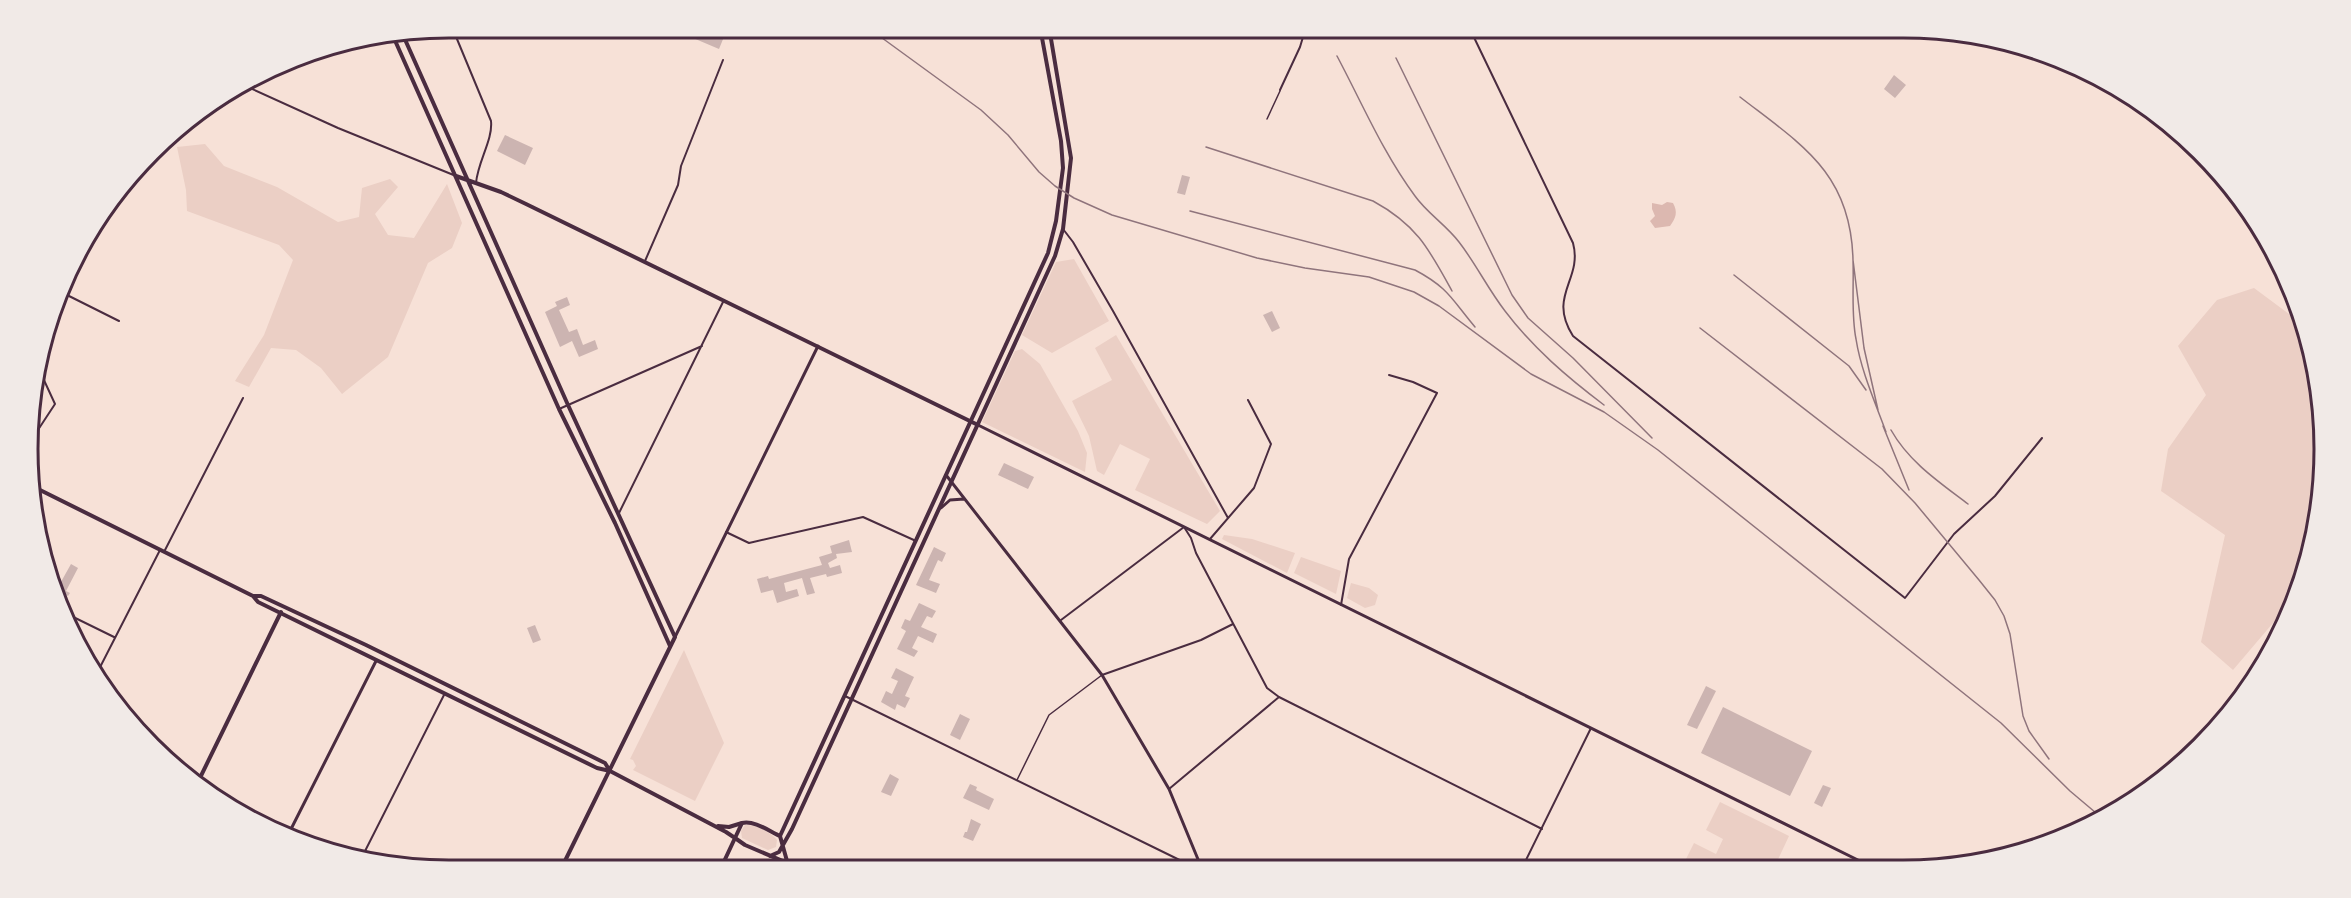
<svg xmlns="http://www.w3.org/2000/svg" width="2351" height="898" viewBox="0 0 2351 898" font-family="'Source Sans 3',sans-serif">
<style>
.green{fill:#ebcfc5}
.water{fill:#dcb8b0}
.building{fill:#ccb4b1}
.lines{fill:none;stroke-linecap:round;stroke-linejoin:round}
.service{stroke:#4a2c40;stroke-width:1.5}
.minor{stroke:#4a2c40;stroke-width:2}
.tertiary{stroke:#4a2c40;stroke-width:3}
.secondary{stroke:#4a2c40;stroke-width:4}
.primary{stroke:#4a2c40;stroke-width:4}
.rail{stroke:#8f747c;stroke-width:1.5}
.rim{fill:none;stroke:#4a2c40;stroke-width:3}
</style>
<rect width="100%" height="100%" fill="#f7e1d7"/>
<path class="green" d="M 205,144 L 224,166 L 277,187 L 338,222 L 359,217 L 362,188 L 390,179 L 398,187 L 375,214 L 388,235 L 414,238 L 447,184 L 462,223 L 452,248 L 428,263 L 388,357 L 342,394 L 321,368 L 296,350 L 271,348 L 249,387 L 235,381 L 264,335 L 293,260 L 279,245 L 187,211 L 186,190 L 177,147 Z
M 1074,259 L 1109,321 L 1052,353 L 1022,335 L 1056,262 Z
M 2254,288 L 2305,326 L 2320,394 L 2323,477 L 2310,559 L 2289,609 L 2284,610 L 2233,670 L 2201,642 L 2225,535 L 2161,491 L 2168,449 L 2206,395 L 2178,346 L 2217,300 Z
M 1116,335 L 1220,511 L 1207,524 L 1135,490 L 1150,459 L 1120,444 L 1104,475 L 1097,471 L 1089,436 L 1072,401 L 1112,380 L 1095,348 Z
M 1022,349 L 1040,364 L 1078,431 L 1087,453 L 1085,472 L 982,422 L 1015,351 Z
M 1224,535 L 1252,539 L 1295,553 L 1287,573 L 1222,539 Z
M 1301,557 L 1341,571 L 1336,594 L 1294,573 Z
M 1351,583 L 1369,588 L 1378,595 L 1375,605 L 1365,608 L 1347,598 Z
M 684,650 L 724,743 L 695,801 L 633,770 L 636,766 L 633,760 L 630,759 Z
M 1720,802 L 1789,836 L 1774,868 L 1682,867 L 1694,843 L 1716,854 L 1723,839 L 1706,830 Z
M 745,825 C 755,824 771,832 777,840 L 776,847 L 768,850 L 742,838 L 741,831 Z"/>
<path class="water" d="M 1667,202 L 1673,203 C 1678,212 1676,218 1670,226 L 1655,228 L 1650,221 L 1655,216 L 1652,209 L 1652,203 L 1662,205 Z"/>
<path class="building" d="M 667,27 L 728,27 L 719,49 Z
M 1894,75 L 1906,85 L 1895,98 L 1884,89 Z
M 505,135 L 533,148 L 525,165 L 497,151 Z
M 1182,175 L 1190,177 L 1185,195 L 1177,193 Z
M 567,297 L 570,305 L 559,310 L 569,332 L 577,329 L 583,345 L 595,340 L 598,349 L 579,357 L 572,341 L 560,347 L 545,312 L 557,306 L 555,302 Z
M 1272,311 L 1280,328 L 1272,332 L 1263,315 Z
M 1004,463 L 1034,477 L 1028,489 L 998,475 Z
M 849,540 L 852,552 L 836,554 L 837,558 L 828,563 L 830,568 L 840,565 L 842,573 L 827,577 L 826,574 L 810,578 L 815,593 L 807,595 L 802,578 L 784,583 L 786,592 L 797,589 L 799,596 L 777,603 L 773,590 L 761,593 L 757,579 L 768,576 L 769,579 L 822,565 L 819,557 L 832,553 L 830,546 Z
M 934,547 L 946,553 L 942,562 L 938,560 L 929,580 L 940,584 L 936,593 L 916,585 Z
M 71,564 L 78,568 L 66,591 L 70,593 L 68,596 L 57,589 Z
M 919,603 L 936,611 L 932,618 L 927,616 L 921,627 L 937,634 L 933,643 L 918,636 L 912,648 L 918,651 L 914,657 L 897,649 L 906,631 L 901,628 L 905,619 L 910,621 Z
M 535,625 L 541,640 L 533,643 L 527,628 Z
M 896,668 L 914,677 L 905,696 L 910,698 L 905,708 L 897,704 L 895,710 L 881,702 L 886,691 L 892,694 L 898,681 L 891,678 Z
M 1706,686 L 1716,691 L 1697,729 L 1687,725 Z
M 1723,707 L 1812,751 L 1790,796 L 1701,753 Z
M 960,714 L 970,719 L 960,740 L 950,735 Z
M 890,774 L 899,779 L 891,796 L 881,792 Z
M 970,784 L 977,787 L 976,790 L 994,799 L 989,810 L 963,798 Z
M 1823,785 L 1831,788 L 1822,807 L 1814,803 Z
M 971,819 L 981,824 L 973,841 L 963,837 L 965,832 L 967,832 Z"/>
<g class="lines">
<path class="service" d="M 1267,119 L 1280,91
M 1017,780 L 1049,715 L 1102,675"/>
<path class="minor" d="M 452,27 L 491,121 C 493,140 478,161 476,183
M 1469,27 L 1573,243 C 1583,280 1547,295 1573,336 L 1905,598 L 1954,534 L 1995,496 L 2042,438
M 239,83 L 338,128 L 456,176
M 1280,90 L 1300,47 L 1306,27
M 1063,229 L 1073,242 L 1113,311 L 1228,518
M 645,261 L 678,185 L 681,166 L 723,60
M 59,291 L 119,321
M 559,409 L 702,346
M 32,439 L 55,404 L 37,365
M 619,513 L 724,300
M 726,532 L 749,543 L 863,517 L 916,541
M 1210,539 L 1254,488 L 1271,444 L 1248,400
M 164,552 L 243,398
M 1341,605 L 1349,559 L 1437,393 L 1413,382 L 1389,375
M 59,610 L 114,637
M 1061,620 L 1184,527 L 1191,538 L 1196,553 L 1267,688 L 1279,697 L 1542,829
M 1102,675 L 1201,640 L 1233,624
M 95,677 L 160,550
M 845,696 L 1198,869
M 1169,789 L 1279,697
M 244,816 L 281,835
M 361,859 L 445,693
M 1522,868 L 1591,728"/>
<path class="tertiary" d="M 978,425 L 1874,868
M 946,475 L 1102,675 L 1169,789 L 1202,869
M 941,508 L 950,500 L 964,499
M 675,637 L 818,346
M 287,837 L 376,661"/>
<path class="secondary" d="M 403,35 L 568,405 L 675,637 L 560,871
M 393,36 L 559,409 L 615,523 L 670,646
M 456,176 L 501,192 L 526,204 L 978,425
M 34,487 L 253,596 L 258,602 L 597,768 L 610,771 L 726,832 L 735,838 L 720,870
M 253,596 L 261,596 L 366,645 L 605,763 L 610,771
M 196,786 L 281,612
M 718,826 L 729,827 L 742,823"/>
<path class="primary" d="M 780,836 L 1048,253 L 1056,221 L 1063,168 L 1061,141 L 1040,27
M 780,836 C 769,831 754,820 742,823 L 735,838 L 745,845 L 804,870
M 780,836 L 787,861
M 770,856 L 779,852 L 792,829 L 1055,256 L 1063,229 L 1071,158 L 1049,27"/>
<path class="rail" d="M 867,27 L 981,110 L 1008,135 L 1039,172 L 1055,186 L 1074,198 L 1112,215 L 1257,258 L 1305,268 L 1369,277 L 1414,292 L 1439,306 L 1531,374 L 1604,412 L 1658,450 L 2001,723 L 2070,791 L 2102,818
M 1337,56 C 1362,103 1383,153 1415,196 C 1427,213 1446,225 1459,242 C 1476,264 1488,289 1505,311 C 1533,348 1567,377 1604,405
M 1396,58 L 1512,295 L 1528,318 L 1573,358 L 1652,438
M 1740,97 C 1802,145 1851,173 1853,260
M 1206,147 L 1373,201 C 1417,225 1429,249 1452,291
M 1190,211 L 1415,270 C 1449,288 1452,300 1475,327
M 1734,275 L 1849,366 L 1866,390
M 1700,328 L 1882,469 L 1915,503 L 1979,580 L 1995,600 L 2004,616 L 2010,634 L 2023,716 L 2029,731 L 2049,759
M 1878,410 L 1864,348 L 1853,260 C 1854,286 1851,314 1856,339 C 1861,371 1875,402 1886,432
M 1883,426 L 1909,490
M 1891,430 C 1909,462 1939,482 1968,504"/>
</g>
<path d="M0 0H2351V898H0ZM449 38H1903A411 411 0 0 1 2314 449V449A411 411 0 0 1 1903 860H449A411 411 0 0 1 38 449V449A411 411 0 0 1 449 38Z" fill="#f1eae7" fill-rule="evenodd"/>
<path class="rim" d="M449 38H1903A411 411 0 0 1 2314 449V449A411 411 0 0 1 1903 860H449A411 411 0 0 1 38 449V449A411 411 0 0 1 449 38Z"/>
</svg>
